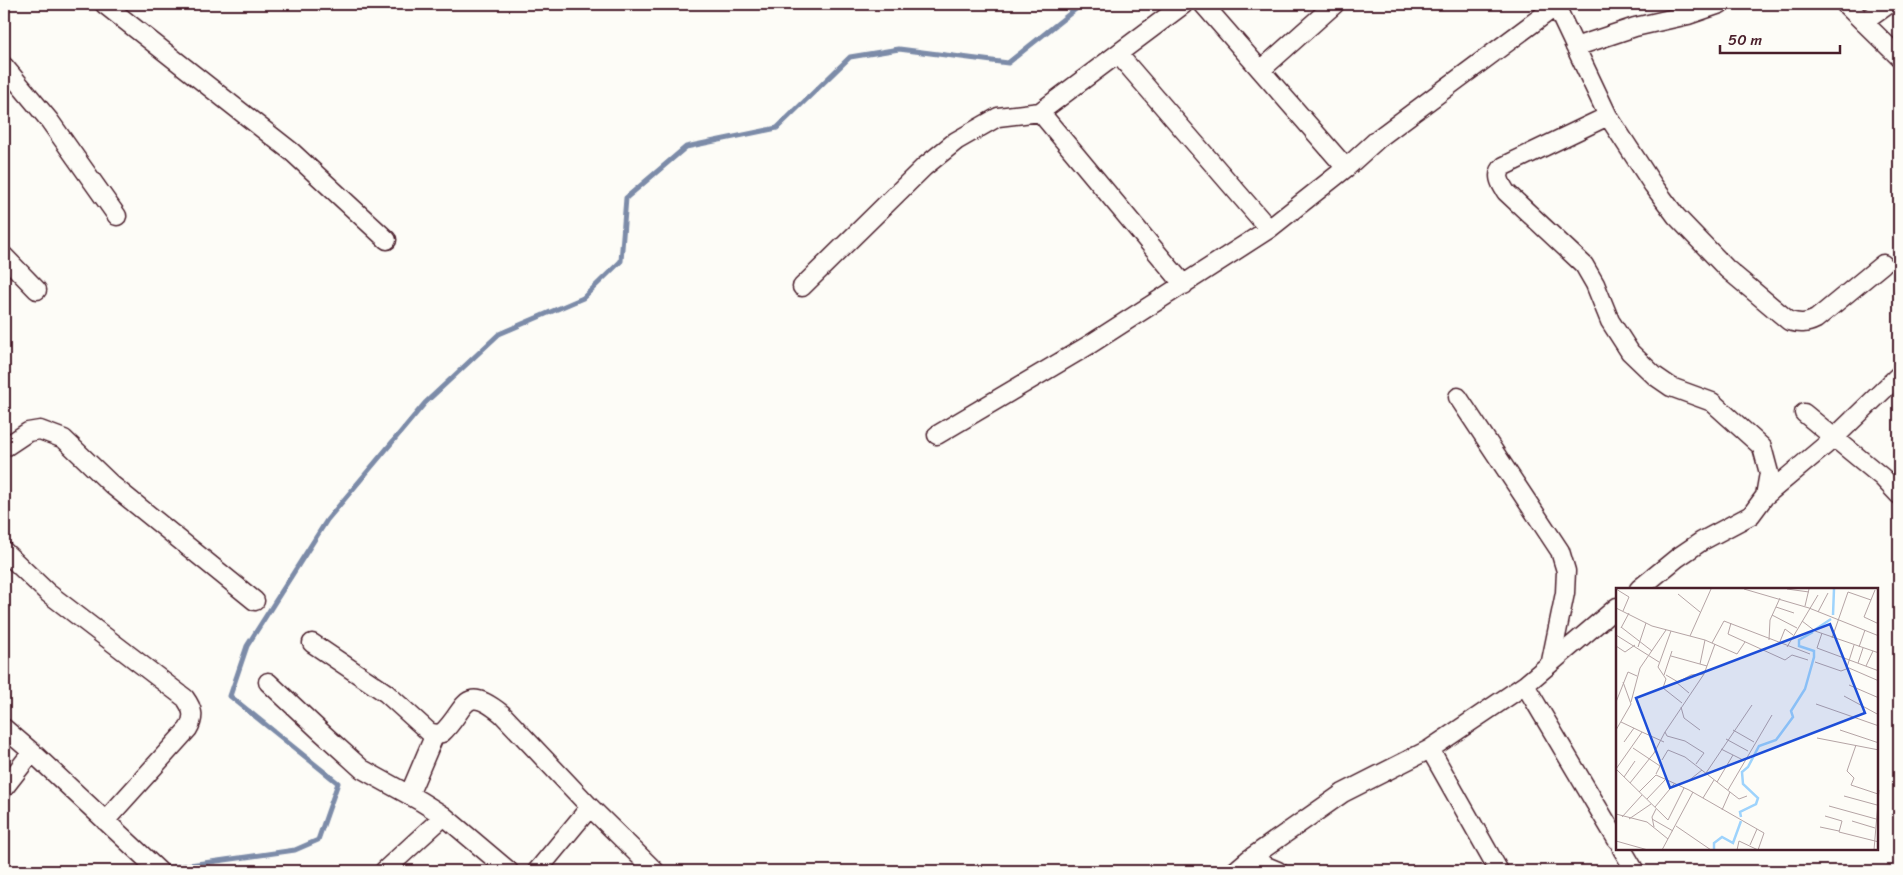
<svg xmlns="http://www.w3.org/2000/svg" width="1903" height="875" viewBox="0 0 1903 875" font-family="Sriracha,sans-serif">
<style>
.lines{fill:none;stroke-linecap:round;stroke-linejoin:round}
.stream{stroke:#7c8ba8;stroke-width:5}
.street-casing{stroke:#4a1f2b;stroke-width:21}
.street{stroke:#fdfcf7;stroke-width:18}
.inset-river{fill:none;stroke:#9ed3fc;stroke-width:2.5}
.inset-road{fill:none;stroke:#b5a4a5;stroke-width:1}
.view{fill:#1d4ed8;fill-opacity:0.15;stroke:#1d4ed8;stroke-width:2.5}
.inset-edge{fill:none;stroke:#4a1f2b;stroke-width:2.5}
</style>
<rect width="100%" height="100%" fill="#fdfcf7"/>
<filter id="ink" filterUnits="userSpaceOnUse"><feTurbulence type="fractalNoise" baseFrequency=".02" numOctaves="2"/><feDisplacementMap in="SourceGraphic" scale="10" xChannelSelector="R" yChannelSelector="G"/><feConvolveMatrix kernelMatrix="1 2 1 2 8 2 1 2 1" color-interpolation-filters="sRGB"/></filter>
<g filter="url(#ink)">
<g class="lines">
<path class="stream" d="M 161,869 L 295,850 L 318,840 L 338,783 L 230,696 L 247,646 L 327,520 L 425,403 L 499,334 L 583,298 L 621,261 L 626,198 L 686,147 L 777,128 L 850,57 L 899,49 L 1008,63 L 1082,4"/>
<g class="street-casing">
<path id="street" d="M 104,4 L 292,152 L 387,240
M 1203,4 L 1346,168
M 1555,4 L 1608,116 L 1653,185 L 1676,216 L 1727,269 L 1789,321 C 1800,324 1806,324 1816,319 L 1883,264
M 1845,4 L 1899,57
M 1864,22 L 1889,4
M 1575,47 L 1635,27 L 1688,15 L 1720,4
M 1118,54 L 1269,229
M 4,66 L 49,120 L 117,216
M 1261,70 L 1335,4
M 1040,112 L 1184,285
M 1608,116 L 1504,166 C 1495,174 1500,183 1506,192 L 1584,265 L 1595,284 L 1610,321 L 1630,352 L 1655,376 L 1671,387 L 1712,402 L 1762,447 L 1769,473 L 1765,496 L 1751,515 L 1702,541 L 1677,558 L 1639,589
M 4,256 L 37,290
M 802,287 L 924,167 L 956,141 L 998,117 L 1040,112 L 1184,4
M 1458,397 L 1560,551 L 1566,571 L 1565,593 L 1551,661
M 1804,413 L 1882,477 L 1899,495
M 937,435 L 1089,345 L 1269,229 L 1346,168 L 1379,138 L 1556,6
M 4,447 L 7,446 L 28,432 L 40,430 L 64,439 L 112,485 L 255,601
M 1765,496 L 1834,438 L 1899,375
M 4,551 L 48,593 L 185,698 C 193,709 195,717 188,729 L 105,821
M 312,643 L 386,693 L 429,732 L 435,734 L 442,733 C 467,710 462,682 502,714 L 590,807 L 655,871
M 268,682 L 319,730 L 362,769 L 420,801 L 444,816 L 509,871
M 1525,685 L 1617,840
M 4,728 L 32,752 L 159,871
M 1430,749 L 1499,871
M 4,788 L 32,752
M 409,795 L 435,734
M 1622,849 L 1635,871
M 1249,859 L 1278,871
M 384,871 L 444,816
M 537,871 L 590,807
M 1235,871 L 1249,859 L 1343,793 L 1430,749 L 1525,685 L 1617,607"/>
</g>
<use href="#street" class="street"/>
</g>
</g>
<g transform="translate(1616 588)">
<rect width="262" height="262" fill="#fdfcf7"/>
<path class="inset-river" d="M 217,27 L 218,1M 200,41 L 215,31M 125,229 L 124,224 L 140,216 L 142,210 L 127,196 L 126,184 L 132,179 L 143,158 L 160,152 L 177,129 L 175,123 L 189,101 L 198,69 L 198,63 L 183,58 L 183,52 L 197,44M 98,262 L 98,255 L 106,249 L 117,255 L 125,233"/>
<path class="inset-road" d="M 0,1 L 13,9 L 7,23M 128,1 L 193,20 L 263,48M 171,1 L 193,4M 259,2 L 248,29 L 263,36M 62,6 L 84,24M 189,18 L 193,1M 160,19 L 178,25M 0,20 L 36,38 L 89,52 L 121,66 L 129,54M 202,24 L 212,5M 156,27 L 181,40M 186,33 L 199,43 L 263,65M 115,35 L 112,46 L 169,72 L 176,67 L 192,72M 5,39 L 36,63M 5,40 L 13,25M 55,43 L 42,79 L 50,91 L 47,100 L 66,115M 206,45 L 201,60 L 263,83M 0,47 L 43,74M 74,48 L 95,1M 216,50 L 232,4 L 255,12M 153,52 L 154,32 L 164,10M 96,55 L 108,33 L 194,66M 163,56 L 169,41 L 177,47M 0,58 L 9,64 L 19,57M 22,59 L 30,35M 171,59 L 202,7M 243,59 L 249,42M 55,68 L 91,78M 199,74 L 225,83 L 233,80 L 263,93M 242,75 L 247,60M 84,76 L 89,52M 250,78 L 257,63M 231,79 L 238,57M 48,87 L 56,63M 50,87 L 62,94 L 75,87 L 88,86M 60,94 L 73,105M 233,97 L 263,110M 228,108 L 263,127M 0,114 L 12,84 L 21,88M 15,114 L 24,80 L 50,42M 200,116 L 263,138M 65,119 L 68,130 L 84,142M 0,142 L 15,116 L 7,94M 117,142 L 138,154M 224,142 L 263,155M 26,144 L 48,154M 201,150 L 263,162M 110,151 L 132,163M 8,154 L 18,140M 240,157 L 231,183 L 238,190 L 235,197 L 262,206M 17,160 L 44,178 L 40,186M 105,161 L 127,172M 46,172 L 52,162 L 69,169 L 114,204 L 106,222M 80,176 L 88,165 L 69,153 L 51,148 L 49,144 L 88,86 L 99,56M 0,181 L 52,232 L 68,200M 0,181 L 26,144 L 5,134M 90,185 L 136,117M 8,189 L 19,173M 71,194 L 86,182M 101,194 L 117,167M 14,195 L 38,165 L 49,144M 112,202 L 156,127M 23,204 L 40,187 L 73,202 L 148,245 L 142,262M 114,204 L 123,211 L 131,208M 228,208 L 261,217M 87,210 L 98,192M 31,211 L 49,192M 213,218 L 260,231M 39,219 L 58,196M 0,226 L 31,234 L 52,251M 209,228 L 226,233 L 223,244 L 263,254M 6,229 L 26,207M 13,231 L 35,216M 36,231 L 57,243M 236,233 L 259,240M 60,238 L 95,262M 38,239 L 36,229 L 40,221M 204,239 L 223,243M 0,253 L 32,262M 134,257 L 141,241M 46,262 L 77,204M 121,262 L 123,253 L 142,262M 166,262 L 182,262M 258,262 L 263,202"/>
<path class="view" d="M 214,36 L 249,125 L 54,200 L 20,110 Z"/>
<rect width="262" height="262" class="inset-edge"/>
</g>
<rect width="1903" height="875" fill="none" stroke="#fdfcf7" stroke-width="20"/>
<rect x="10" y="10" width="1883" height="855" fill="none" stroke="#4a1f2b" stroke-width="2" filter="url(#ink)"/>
<path d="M1720 45v8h120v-8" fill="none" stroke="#4a1f2b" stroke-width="2.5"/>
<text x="1728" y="45" font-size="15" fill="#4a1f2b" stroke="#fdfcf7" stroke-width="4" paint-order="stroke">50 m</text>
</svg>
